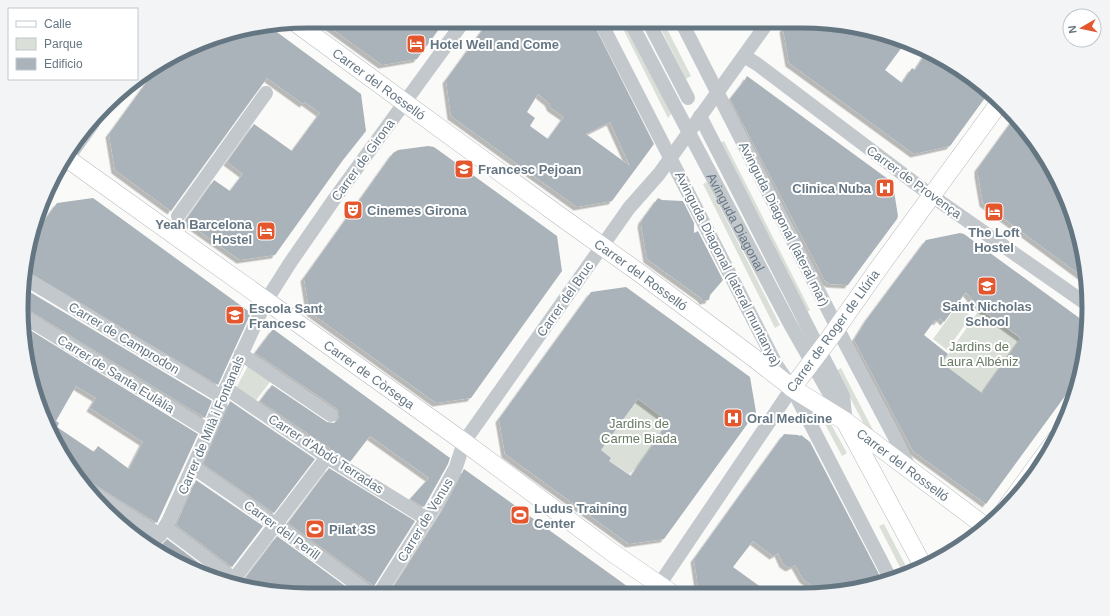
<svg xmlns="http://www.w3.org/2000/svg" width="1110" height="616" viewBox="0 0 1110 616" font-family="Arial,sans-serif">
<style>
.green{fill:#dadfd7}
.building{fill:#aab3b9;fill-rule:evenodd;filter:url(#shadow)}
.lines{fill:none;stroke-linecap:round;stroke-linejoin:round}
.major-casing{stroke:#b5babe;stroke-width:19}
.minor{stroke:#c3c8cc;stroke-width:14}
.major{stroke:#fff;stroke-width:18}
.labels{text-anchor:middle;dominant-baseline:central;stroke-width:4;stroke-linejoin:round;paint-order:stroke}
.poi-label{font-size:13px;font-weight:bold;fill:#657683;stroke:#fff;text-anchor:start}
.street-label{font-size:13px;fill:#657683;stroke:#fff}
.park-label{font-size:13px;fill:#687a64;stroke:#fff}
.rim{fill:none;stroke:#657683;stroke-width:5}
</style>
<defs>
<filter id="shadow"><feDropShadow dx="-3.5" dy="3.5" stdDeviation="0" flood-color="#0004"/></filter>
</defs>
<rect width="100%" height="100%" fill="#fafaf8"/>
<path class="green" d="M 619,21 L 625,21 L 672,113 L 668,118 Z
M 657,21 L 663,21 L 691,76 L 686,79 Z
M 724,141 L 810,310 L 805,313 L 720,143 Z
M 707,182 L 780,325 L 775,328 L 703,184 Z
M 957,306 L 971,316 L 947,350 L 933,339 Z
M 980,309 L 1077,380 L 1071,388 L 1032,360 L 982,393 L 942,363 Z
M 250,362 L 273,378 L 254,403 L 235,390 Z
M 841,368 L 876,436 L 866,428 L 836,371 Z
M 638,399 L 669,422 L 638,466 L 629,474 L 609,461 L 611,458 L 601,450 Z
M 824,417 L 831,424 L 847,453 L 842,456 L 825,424 Z
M 884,524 L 909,572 L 904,575 L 879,526 Z"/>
<path class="building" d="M 321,21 L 445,21 L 417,59 L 382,65 Z
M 489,21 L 592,21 L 654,144 L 612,201 L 577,207 L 451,116 L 446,80 ZM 538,94 L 548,102 L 551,108 L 564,117 L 548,139 L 530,126 L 535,118 L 527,112 ZM 610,122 L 630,166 L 586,134 Z
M 788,22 L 821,22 L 876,31 L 905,43 L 885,70 L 902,83 L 912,68 L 915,70 L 926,53 L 930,53 L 946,60 L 990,91 L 950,146 L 914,154 L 789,63 L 783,29 Z
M 270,27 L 361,94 L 366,131 L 343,160 L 275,255 L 240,260 L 185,221 L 214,180 L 230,191 L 243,174 L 227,162 L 254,124 L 292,151 L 320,113 L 305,102 L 303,104 L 267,78 L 171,211 L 115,170 L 109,134 L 157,68 L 216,36 Z
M 747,76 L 892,182 L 893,185 L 898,216 L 897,219 L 848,285 L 830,284 L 825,281 L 730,99 L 744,81 Z
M 1015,117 L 1030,133 L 1060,181 L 1079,234 L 1087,280 L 983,203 L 978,174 L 978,168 Z
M 428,146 L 434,147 L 557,236 L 562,271 L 471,398 L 436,403 L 311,313 L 309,309 L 304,278 L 393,153 L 398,150 Z
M 93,198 L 251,313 L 218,385 L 27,271 L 30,240 L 57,203 Z
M 658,198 L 662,200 L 683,201 L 694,223 L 694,233 L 698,231 L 723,280 L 710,295 L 709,300 L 703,301 L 701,298 L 647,259 L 641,224 L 642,220 Z
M 960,233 L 964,234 L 1078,317 L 1087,323 L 1087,346 L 1079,377 L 986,504 L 913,451 L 854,340 L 867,319 L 926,240 ZM 966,292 L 978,307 L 1021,338 L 982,393 L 942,363 L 948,354 L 924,335 L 935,320 L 937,322 L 940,318 L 944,322 Z
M 626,287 L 750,377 L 756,412 L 664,539 L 629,544 L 505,454 L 499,419 L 591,292 ZM 638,399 L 669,422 L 631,476 L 609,461 L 611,458 L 601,450 Z
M 25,289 L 212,401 L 205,418 L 27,309 L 23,308 Z
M 22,325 L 198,434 L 157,523 L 92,483 L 88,482 L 83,483 L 43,418 ZM 76,386 L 96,398 L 90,408 L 143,442 L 129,469 L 98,446 L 94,452 L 57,427 L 59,423 L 56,421 Z
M 273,329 L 450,458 L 448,464 L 424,507 L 410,499 L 429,478 L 370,436 L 350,462 L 260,401 L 272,385 L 327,422 L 334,423 L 338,420 L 339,416 L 339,412 L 336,408 L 255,353 Z
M 230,401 L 315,459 L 274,513 L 203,464 Z
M 784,434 L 798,435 L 800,436 L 801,435 L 810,442 L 883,582 L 839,593 L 821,593 L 803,579 L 795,565 L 789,568 L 783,564 L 778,553 L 773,556 L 753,541 L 733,567 L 769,593 L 699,593 L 694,559 Z
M 329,468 L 415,521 L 374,586 L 288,523 Z
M 464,469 L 620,581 L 636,593 L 389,594 L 443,509 Z
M 196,480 L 263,526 L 232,567 L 176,525 Z
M 277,536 L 356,594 L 289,594 L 250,587 L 250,581 L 246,577 Z
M 167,539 L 223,581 L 216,580 L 164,556 L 157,550 Z"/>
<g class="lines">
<g class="major-casing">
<g id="major">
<path id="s2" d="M 296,23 L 564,219 L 641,274 L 750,355 L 795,390 L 845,421 L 986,527"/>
<path id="s3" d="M 65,157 L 464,442 L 613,553 L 671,593"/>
<path d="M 792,388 L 829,339 L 881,265 L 1000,102"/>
<path d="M 847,425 L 923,566"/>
<path d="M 1001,515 L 1057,438"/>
</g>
</g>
<g class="minor">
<path d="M 600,21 L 777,366 L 792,388 L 891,580"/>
<path id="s1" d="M 630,21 L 790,324 L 845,421"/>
<path d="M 648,21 L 688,98"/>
<path d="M 681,21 L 846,345 L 894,436 L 910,469"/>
<path d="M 744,56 L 757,64 L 932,196 L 1088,305"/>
<path d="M 700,116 L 843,396 L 845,414"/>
<path d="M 60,169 L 93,123"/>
<path d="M 178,216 L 266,93"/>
<path d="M 26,279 L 222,397"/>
<path d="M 23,316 L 209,431"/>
<path d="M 241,354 L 331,415"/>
<path d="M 226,388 L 327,457 L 427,519"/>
<path d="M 193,467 L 275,524 L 370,594"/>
<path d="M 88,490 L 160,535"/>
<path d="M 165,527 L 242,585"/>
<path d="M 150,545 L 160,535 L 168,522 L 209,431 L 226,388 L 266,301 L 290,263 L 335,198 L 464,21"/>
<path d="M 234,579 L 327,457"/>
<path d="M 659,585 L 792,388"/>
<path d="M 379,594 L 436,504 L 456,467 L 464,442 L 488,408 L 629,208 L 659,174 L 768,22"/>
</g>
<use href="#major" class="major"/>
</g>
<defs>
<g id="hotel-square" transform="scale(1)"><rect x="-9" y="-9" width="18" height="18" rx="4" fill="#e4572e" stroke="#fff"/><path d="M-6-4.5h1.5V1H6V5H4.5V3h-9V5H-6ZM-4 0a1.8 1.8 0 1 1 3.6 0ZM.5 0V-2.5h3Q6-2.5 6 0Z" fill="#fff"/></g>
<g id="school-square" transform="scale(1)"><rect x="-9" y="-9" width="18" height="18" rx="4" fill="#e4572e" stroke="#fff"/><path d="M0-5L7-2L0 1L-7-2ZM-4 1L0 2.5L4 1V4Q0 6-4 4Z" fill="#fff"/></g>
<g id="hospital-square" transform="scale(1)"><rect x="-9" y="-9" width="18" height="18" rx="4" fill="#e4572e" stroke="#fff"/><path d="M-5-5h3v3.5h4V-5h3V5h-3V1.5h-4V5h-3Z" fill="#fff"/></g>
<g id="theatre-square" transform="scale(1)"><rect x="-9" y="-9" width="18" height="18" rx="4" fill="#e4572e" stroke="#fff"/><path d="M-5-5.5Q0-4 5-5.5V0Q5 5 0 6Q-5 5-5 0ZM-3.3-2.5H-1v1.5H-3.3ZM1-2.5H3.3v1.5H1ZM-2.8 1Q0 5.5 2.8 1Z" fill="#fff"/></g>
<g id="university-square" transform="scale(1)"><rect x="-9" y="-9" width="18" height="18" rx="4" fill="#e4572e" stroke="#fff"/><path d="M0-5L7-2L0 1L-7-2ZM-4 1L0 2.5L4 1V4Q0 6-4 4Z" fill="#fff"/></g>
<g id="stadium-square" transform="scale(1)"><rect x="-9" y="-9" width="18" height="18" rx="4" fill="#e4572e" stroke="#fff"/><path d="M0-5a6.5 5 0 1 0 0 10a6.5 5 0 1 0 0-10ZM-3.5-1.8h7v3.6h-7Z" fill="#fff"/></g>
</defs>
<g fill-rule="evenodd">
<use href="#hotel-square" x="416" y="44"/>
<use href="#school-square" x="464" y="169"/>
<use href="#hospital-square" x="885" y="188"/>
<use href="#theatre-square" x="353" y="210"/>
<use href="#hotel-square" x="994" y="212"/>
<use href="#hotel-square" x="266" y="231"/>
<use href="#school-square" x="987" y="286"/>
<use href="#university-square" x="235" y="315"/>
<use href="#hospital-square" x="733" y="418"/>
<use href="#stadium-square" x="520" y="515"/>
<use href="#stadium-square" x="315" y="529"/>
</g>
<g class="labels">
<g class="poi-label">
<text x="430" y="44">Hotel Well and Come</text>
<text x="478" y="169">Francesc Pejoan</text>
<text x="871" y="188" text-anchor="end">Clinica Nuba</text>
<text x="367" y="210">Cinemes Girona</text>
<text x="252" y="224" text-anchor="end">Yeah Barcelona<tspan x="252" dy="15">Hostel</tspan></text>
<text x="994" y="232" text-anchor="middle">The Loft<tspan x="994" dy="15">Hostel</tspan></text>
<text x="987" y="306" text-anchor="middle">Saint Nicholas<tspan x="987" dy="15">School</tspan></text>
<text x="249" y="308">Escola Sant<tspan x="249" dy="15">Francesc</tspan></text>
<text x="747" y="418">Oral Medicine</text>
<text x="534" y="508">Ludus Training<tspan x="534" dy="15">Center</tspan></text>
<text x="329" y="529">Pilat 3S</text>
</g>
<g class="street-label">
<text stroke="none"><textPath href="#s2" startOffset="103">Carrer del Rosselló</textPath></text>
<text transform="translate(363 160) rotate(-54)">Carrer de Girona</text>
<text transform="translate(914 182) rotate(36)">Carrer de Provença</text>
<text stroke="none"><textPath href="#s1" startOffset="227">Avinguda Diagonal</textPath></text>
<text transform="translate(784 224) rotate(63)">Avinguda Diagonal (lateral mar)</text>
<text transform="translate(728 269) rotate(63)">Avinguda Diagonal (lateral muntanya)</text>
<text stroke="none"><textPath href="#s2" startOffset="427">Carrer del Rosselló</textPath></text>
<text transform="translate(565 299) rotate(-55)">Carrer del Bruc</text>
<text transform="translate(833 331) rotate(-54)">Carrer de Roger de Llúria</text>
<text transform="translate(124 338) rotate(31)">Carrer de Camprodon</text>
<text transform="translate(116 374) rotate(32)">Carrer de Santa Eulàlia</text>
<text stroke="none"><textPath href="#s3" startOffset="374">Carrer de Còrsega</textPath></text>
<text transform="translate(211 425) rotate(-67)">Carrer de Milà i Fontanals</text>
<text transform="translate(326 454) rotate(33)">Carrer d'Abdó Terradas</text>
<text stroke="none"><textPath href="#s2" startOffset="751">Carrer del Rosselló</textPath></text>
<text transform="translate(425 520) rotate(-59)">Carrer de Venus</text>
<text transform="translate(282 530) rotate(36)">Carrer del Perill</text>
</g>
<g class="park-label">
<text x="979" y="346">Jardins de<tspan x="979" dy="15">Laura Albéniz</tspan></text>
<text x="639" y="423">Jardins de<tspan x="639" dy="15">Carme Biada</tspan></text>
</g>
</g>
<path d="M0 0H1110V616H0ZM308 28H802A280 280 0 0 1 1082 308V308A280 280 0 0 1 802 588H308A280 280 0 0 1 28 308V308A280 280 0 0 1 308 28Z" fill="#f3f4f5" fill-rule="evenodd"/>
<path class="rim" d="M308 28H802A280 280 0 0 1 1082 308V308A280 280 0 0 1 802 588H308A280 280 0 0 1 28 308V308A280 280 0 0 1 308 28Z"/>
<rect x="8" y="8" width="130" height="72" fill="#ffffff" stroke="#c1c8cd"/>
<rect x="16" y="21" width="20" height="6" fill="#ffffff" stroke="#c1c8cd"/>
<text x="44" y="28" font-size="12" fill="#657683">Calle</text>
<rect x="16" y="38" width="20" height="12" fill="#dadfd7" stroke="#c1c8cd"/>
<text x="44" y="48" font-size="12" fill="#657683">Parque</text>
<rect x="16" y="58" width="20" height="12" fill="#aab3b9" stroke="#c1c8cd"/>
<text x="44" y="68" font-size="12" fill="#657683">Edificio</text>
<g transform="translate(1082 28) rotate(261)"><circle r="19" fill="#ffffff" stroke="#c1c8cd"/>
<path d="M0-3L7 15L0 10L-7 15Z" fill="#e4572e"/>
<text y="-6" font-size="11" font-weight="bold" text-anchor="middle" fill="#657683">N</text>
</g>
</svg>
